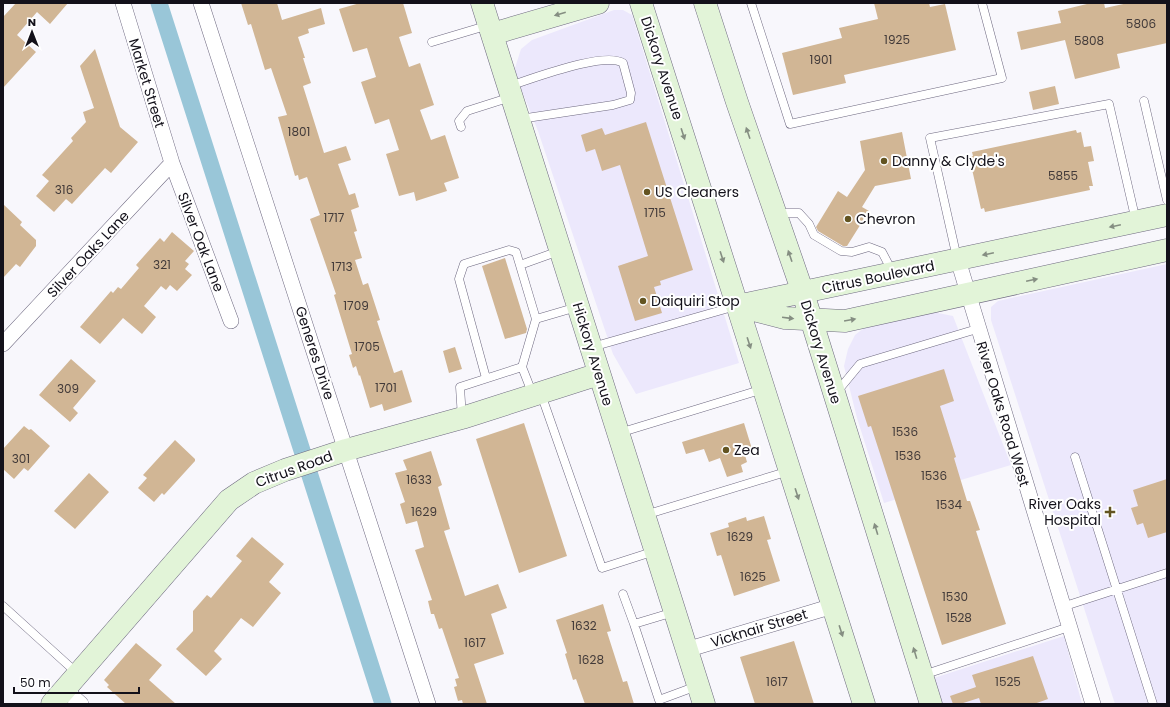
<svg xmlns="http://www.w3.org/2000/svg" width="1170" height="707" viewBox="0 0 1170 707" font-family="Poppins,sans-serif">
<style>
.built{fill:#ece8fc}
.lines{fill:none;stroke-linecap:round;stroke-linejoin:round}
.canal{stroke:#99c6d8;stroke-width:17}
.building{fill:#d1b695}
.lane-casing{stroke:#6e6980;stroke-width:9}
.street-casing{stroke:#6e6980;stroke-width:16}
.secondary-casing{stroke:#6e6980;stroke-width:23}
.lane{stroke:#fff;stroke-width:8}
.street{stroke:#fff;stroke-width:15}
.secondary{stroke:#e2f4d8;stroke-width:22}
.oneway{fill:#858e82}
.poi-dot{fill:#635421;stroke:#fff;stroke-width:1.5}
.labels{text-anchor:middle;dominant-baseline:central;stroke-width:4;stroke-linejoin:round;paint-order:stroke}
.number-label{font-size:12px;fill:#423a39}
.street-label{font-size:14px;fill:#13111a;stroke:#fff}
.poi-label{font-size:14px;fill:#13111a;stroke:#fff;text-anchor:start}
</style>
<rect width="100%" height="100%" fill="#f8f7fc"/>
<path class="built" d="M 614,10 L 623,10 L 632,15 L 739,363 L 636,394 L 613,354 L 538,131 L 514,71 L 521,49 L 532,40 Z
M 1167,264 L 1167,704 L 1115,704 L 991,320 L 991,307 L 998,301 Z
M 920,313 L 938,313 L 953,316 L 1011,465 L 884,503 L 857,418 L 844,366 L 848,349 L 855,335 L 868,325 Z
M 1064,636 L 1082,704 L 942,704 L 934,678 Z"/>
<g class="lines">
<path class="canal" d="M 159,3 L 383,704"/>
</g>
<path class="building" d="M 16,3 L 68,3 L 50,24 L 37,12 L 17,35 L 36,52 L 3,88 L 3,17 Z
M 241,3 L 277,3 L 282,20 L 321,8 L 325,24 L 308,29 L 309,33 L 298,37 L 305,58 L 303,58 L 311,83 L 303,86 L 324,153 L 346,146 L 351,160 L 338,164 L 349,195 L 355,193 L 359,207 L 351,210 L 357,231 L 354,232 L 362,258 L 355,260 L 363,285 L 368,283 L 380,320 L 377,321 L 394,373 L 402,370 L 412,402 L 384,411 L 382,404 L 370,408 L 360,375 L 359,376 L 356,366 L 353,368 L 349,355 L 352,354 L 334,295 L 336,294 L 310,219 L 320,215 L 307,177 L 299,180 L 298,175 L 295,176 L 278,117 L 287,115 L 271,68 L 265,70 L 251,24 L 248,25 Z
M 360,3 L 403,3 L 412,33 L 399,37 L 409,67 L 420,63 L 434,105 L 420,110 L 431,140 L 445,135 L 459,178 L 444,183 L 447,191 L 416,201 L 414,192 L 399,196 L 386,154 L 399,150 L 389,119 L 375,124 L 361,82 L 376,77 L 367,48 L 353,52 L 339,9 Z
M 874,3 L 929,3 L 930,7 L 945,4 L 956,50 L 844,75 L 846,83 L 793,95 L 782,53 L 842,38 L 839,28 L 878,19 Z
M 1091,3 L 1104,3 L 1105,8 L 1128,3 L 1167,3 L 1167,43 L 1117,54 L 1120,68 L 1075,79 L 1065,40 L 1021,50 L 1017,32 L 1061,23 L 1058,11 Z
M 95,49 L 120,127 L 138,142 L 111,173 L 105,168 L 72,204 L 66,199 L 54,212 L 36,196 L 49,181 L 42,175 L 73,141 L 71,138 L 86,122 L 83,112 L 94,108 L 80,66 Z
M 1055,86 L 1059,104 L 1033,110 L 1029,92 Z
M 646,122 L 693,270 L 660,281 L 661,285 L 654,287 L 662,313 L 635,321 L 618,266 L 648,256 L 620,165 L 602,171 L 595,149 L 586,152 L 581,135 L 602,128 L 605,135 Z
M 1076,130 L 1077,133 L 1081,132 L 1084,147 L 1091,146 L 1094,161 L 1088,162 L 1093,186 L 1089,186 L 1090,190 L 985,212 L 984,208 L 981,209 L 969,156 L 973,156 L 972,152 Z
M 902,132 L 911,179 L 875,186 L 862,207 L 869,211 L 847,246 L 843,246 L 818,231 L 816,227 L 838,191 L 847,197 L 865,170 L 860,141 Z
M 3,204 L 22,222 L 20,225 L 36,240 L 36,246 L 20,267 L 16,264 L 3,278 Z
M 172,232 L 194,251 L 185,261 L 189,264 L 185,269 L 192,275 L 177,291 L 170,285 L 166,290 L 161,286 L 144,306 L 156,317 L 142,334 L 123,318 L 100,344 L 80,327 L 111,291 L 113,293 L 118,287 L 121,289 L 139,268 L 136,265 L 160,238 L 164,242 Z
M 505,258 L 527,329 L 526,333 L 505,339 L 482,266 Z
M 455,347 L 462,369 L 449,373 L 443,351 Z
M 71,359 L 96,381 L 73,408 L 78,413 L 70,422 L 39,395 Z
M 944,369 L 954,401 L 940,406 L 956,457 L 954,458 L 967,501 L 970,501 L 980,530 L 976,531 L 1006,624 L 942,645 L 871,426 L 868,427 L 858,396 Z
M 524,423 L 567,556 L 519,573 L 476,439 Z
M 744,423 L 752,449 L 744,452 L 747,462 L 741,465 L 743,472 L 727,477 L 720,458 L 709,462 L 704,449 L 686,454 L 682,442 Z
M 24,426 L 29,430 L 31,429 L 50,446 L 28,471 L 24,468 L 14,479 L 3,469 L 3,449 Z
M 175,440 L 195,459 L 195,461 L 164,495 L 162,493 L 154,502 L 138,488 L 147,478 L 143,475 Z
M 431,451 L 442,485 L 438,487 L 450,529 L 444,531 L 465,596 L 498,584 L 507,608 L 491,614 L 504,654 L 474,664 L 487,704 L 463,704 L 462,700 L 458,701 L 454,687 L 457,686 L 455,679 L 459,678 L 442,628 L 439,629 L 434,614 L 431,614 L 428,601 L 432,600 L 415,550 L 424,547 L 417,521 L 406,524 L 400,504 L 405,502 L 395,473 L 407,470 L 403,460 Z
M 89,473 L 109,492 L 75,529 L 54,511 Z
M 1167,479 L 1167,532 L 1148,538 L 1143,523 L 1137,525 L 1131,508 L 1138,506 L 1133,490 Z
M 764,516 L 771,539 L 767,540 L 780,581 L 734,596 L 721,555 L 717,556 L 710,533 L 729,527 L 728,523 L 746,517 L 747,521 Z
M 252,537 L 284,564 L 269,582 L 281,593 L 253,627 L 241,618 L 214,651 L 222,659 L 206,676 L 176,649 L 193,631 L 193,611 L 207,595 L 211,598 L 242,561 L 236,556 Z
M 603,604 L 611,631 L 607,632 L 623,682 L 627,681 L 634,704 L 585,704 L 576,679 L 573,680 L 565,654 L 567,653 L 556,620 Z
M 794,641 L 814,704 L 755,704 L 740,657 Z
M 136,643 L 162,665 L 149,680 L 176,704 L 126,704 L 107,687 L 109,685 L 104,680 Z
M 1033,656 L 1048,699 L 1034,704 L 981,704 L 979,698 L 960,704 L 953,704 L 950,696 L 976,687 L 972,675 Z"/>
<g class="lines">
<g class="lane-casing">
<path id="lane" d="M 751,3 L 790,124 L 1002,78 L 982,3
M 432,42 L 489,25
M 509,86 C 532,79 604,51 623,63 L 631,93 L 630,100 L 613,105 L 520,119
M 1144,101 L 1167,200
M 461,127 L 459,121 L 467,111 L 511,97
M 777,213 L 799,213 L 809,224 L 814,235 L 841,251 L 852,252 L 869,247 L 882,252 L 892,271
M 957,258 L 930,138 L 1109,104 L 1136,221
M 520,265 L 559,251
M 536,319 L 577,307
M 592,347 L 736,306
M 486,378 L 459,279 L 464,264 L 509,250 L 516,252 L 536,319 L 522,367
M 836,393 L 860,364 L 977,329
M 541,394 L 602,568 L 655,551
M 462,418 L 460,387 L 522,367 L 533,395
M 619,433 L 763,389
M 1075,457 L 1153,704
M 645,515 L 789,471
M 623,594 L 634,624
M 3,606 L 78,674
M 1062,607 L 1167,573
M 674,612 L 634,624 L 659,700 L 697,686
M 923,675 L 1069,627"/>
</g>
<g class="street-casing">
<path id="street" d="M 123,3 L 172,163 L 231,321
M 201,3 L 428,704
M 958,260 L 1093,704
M 3,344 L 172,163
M 686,650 L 833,606
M 65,690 L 81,704"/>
</g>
<g class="secondary-casing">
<path id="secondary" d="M 482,3 L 704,704
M 641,3 L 864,704
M 705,3 L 737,102 L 803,293 L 931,704
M 492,34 L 598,3
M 737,306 L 1167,215
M 742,307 L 785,318 L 845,321 L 1167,250
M 52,704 L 229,500 L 254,483 L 285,470 L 346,450 L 462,418 L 599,374"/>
</g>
<use href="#lane" class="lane"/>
<use href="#street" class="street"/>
<use href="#secondary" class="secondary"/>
</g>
<defs><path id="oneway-solid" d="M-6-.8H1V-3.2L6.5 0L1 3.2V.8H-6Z"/></defs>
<g class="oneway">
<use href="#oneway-solid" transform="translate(560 14) rotate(164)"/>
<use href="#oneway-solid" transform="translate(748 133) rotate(-109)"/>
<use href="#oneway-solid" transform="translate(683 134) rotate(72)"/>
<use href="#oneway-solid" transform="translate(1115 226) rotate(168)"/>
<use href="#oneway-solid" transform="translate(988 254) rotate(168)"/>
<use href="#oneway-solid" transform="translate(790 256) rotate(-109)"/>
<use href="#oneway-solid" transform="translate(722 257) rotate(72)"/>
<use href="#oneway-solid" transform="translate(1032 280) rotate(-12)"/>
<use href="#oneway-solid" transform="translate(788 318) rotate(7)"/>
<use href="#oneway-solid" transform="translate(850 320) rotate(-10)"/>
<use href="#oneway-solid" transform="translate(749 343) rotate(72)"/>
<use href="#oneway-solid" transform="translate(797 494) rotate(72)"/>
<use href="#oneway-solid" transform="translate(876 529) rotate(-107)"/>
<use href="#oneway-solid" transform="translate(841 631) rotate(72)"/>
<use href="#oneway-solid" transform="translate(915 653) rotate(-107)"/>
</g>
<g class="poi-dot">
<circle cx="884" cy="161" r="4"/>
<circle cx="647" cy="192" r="4"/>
<circle cx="848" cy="219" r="4"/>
<circle cx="643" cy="301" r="4"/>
<circle cx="726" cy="450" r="4"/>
<path d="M1108 506h4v4h4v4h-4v4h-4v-4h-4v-4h4z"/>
</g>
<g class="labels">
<g class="number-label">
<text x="1141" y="23">5806</text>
<text x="897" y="39">1925</text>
<text x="1089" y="40">5808</text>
<text x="821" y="59">1901</text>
<text x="299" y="131">1801</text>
<text x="1063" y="175">5855</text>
<text x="64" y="189">316</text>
<text x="655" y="212">1715</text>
<text x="334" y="217">1717</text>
<text x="162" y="264">321</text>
<text x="342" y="266">1713</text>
<text x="356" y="305">1709</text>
<text x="367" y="346">1705</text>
<text x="386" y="387">1701</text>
<text x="68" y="388">309</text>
<text x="905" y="431">1536</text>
<text x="908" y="455">1536</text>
<text x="21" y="458">301</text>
<text x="934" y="475">1536</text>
<text x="419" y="479">1633</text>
<text x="949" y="504">1534</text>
<text x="424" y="511">1629</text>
<text x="740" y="536">1629</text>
<text x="753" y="576">1625</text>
<text x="955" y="596">1530</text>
<text x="959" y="617">1528</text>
<text x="584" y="625">1632</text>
<text x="475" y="642">1617</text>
<text x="591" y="659">1628</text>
<text x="777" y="681">1617</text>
<text x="1008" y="681">1525</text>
</g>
<g class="street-label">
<text transform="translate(662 68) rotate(72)">Dickory Avenue</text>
<text transform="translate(147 83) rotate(73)">Market Street</text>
<text transform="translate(201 242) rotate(69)">Silver Oak Lane</text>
<text transform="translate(88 254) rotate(-47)">Silver Oaks Lane</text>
<text transform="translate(878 277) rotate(-12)">Citrus Boulevard</text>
<text transform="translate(821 352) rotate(73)">Dickory Avenue</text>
<text transform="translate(315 353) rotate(72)">Generes Drive</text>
<text transform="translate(593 354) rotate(73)">Hickory Avenue</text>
<text transform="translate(1003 414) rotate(73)">River Oaks Road West</text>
<text transform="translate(294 469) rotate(-20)">Citrus Road</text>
<text transform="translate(759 628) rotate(-17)">Vicknair Street</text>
</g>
<g class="poi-label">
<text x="892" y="161">Danny &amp; Clyde's</text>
<text x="655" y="192">US Cleaners</text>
<text x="856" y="219">Chevron</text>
<text x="651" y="301">Daiquiri Stop</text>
<text x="734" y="450">Zea</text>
<text x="1101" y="504" text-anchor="end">River Oaks<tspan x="1101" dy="16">Hospital</tspan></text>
</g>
</g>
<rect width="1170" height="707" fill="none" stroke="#13111a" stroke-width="8"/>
<g transform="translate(32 32)" stroke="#ffffff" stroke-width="3" paint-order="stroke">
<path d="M0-3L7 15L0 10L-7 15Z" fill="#13111a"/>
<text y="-6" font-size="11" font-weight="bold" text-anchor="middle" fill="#13111a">N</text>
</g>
<path d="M14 687v6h125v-6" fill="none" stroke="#13111a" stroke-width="2"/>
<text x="20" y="687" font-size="12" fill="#13111a" stroke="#ffffff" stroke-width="3" paint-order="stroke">50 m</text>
</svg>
